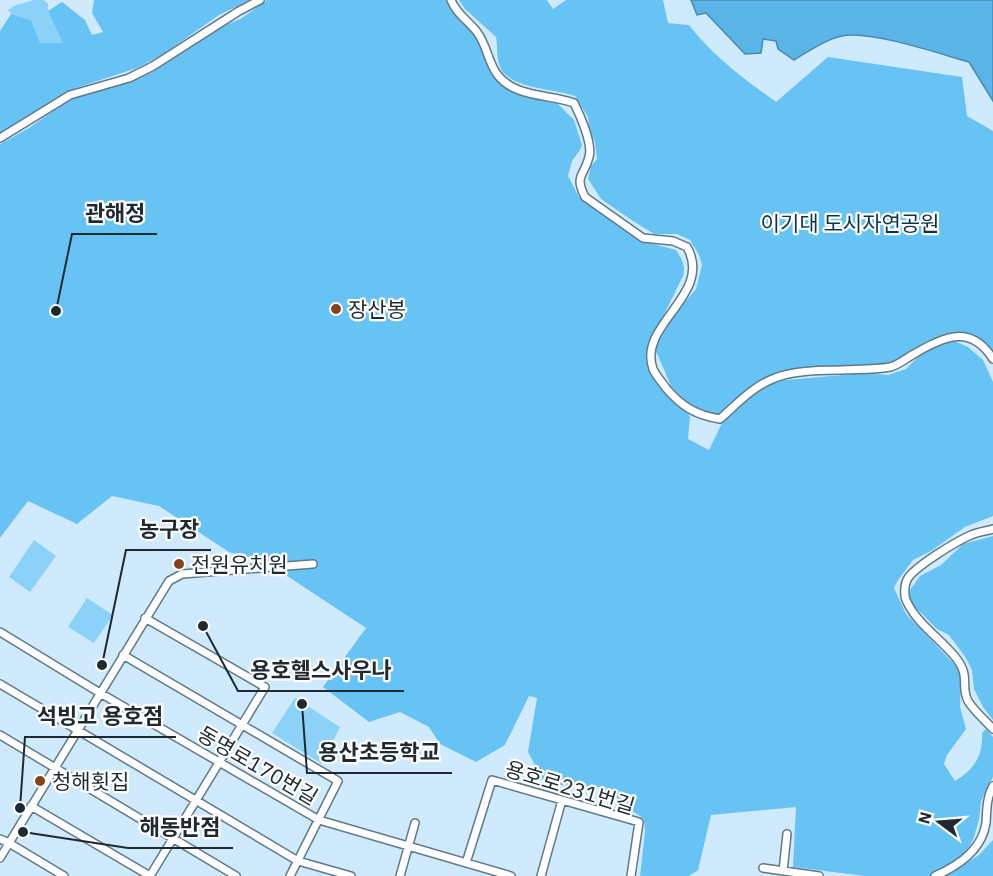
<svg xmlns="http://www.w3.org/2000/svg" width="993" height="876" viewBox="0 0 993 876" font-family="'IBM Plex Sans','Noto Sans KR',sans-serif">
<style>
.green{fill:#8cd1f8}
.forest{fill:#68c3f5}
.water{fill:#5ab5e6;stroke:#488baf;stroke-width:1.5}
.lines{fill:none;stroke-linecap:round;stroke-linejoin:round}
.minor-casing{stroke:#5f7989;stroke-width:10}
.minor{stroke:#fff;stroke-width:7}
.poi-dot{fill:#88421a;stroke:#fff;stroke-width:2}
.labels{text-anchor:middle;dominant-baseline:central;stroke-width:4.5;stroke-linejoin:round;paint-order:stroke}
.park-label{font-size:21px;fill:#0b3448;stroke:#fff}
.poi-label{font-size:21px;fill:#1e2930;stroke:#fff;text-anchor:start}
.street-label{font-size:21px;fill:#1e2930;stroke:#fff}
.leader{fill:none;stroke:#1e2930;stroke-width:2}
.callout-dot{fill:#1e2930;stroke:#fff;stroke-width:2}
.callout-label{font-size:22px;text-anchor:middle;font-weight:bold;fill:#1e2930;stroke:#fff;stroke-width:4.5;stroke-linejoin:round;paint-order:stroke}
</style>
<rect width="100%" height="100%" fill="#ceeafc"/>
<path class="green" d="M 34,0 L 44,0 L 48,4 L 48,11 L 64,43 L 40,43 L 31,20 L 11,14 L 8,10 L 16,5 Z
M 34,540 L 56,556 L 30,592 L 9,577 Z
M 87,598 L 113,615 L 94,643 L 68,627 Z
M 295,698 L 340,727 L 322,764 L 272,733 Z"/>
<path class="forest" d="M 94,0 L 250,0 L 219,15 L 162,55 L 137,68 L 76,88 L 0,133 L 0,31 L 11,14 L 31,20 L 40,43 L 63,43 L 48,11 L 62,2 L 85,20 L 92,35 L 103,32 L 92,13 Z
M 267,0 L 449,0 L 455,14 L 478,35 L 494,72 L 527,93 L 557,103 L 574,120 L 582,145 L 580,150 L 572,161 L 568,176 L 579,197 L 642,241 L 676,250 C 682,259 686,266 683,276 L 648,347 C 647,353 645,359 647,366 C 650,378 680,406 690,416 L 688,439 L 709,450 L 724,419 L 747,398 L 775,381 L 865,373 L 888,375 L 906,369 L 922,353 L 950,339 L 968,347 L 983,360 L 993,382 L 993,516 L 965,527 L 931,551 L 913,560 L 898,580 L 894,588 L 906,614 L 961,671 L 960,707 L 966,729 L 947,755 L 944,764 L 955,781 C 975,769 983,755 982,733 L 986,729 L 993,737 L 993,777 L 981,801 L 979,820 L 973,840 L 963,856 L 954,865 L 931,876 L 865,876 L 793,867 L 796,807 L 711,815 L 698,870 L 689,876 L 640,876 L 645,832 L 644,819 L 598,787 L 545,784 L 528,752 L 537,698 L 529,696 L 505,745 L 476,762 L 440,744 L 429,727 L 400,712 L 369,722 L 323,687 L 366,628 L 266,562 L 229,552 L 159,506 L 112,496 L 77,524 L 28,501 L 0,538 L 0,144 L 29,128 L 73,97 L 132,80 L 153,72 L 217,29 L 242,18 Z
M 459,0 L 547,0 L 553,9 L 566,0 L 663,0 L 668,23 L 689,25 C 713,56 744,79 776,102 L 828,57 L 962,77 L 967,116 L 993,131 L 993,351 L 972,335 L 961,332 L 950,333 L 925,342 L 897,360 L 880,364 L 789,372 L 718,414 L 709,415 L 691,407 L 671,386 L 656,351 L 658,342 L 679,309 L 696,289 L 702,265 L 699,255 L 690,240 L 677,234 L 654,234 L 633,221 L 601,199 L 588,179 L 591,166 L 597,159 L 595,142 L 589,129 L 588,117 L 575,96 C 555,89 512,89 501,69 C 496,59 498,48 496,37 L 465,9 Z
M 993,536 L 993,720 L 983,707 L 974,689 L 972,670 L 966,658 L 949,635 L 937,629 L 909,601 L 910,590 L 920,576 L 941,565 L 963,544 Z
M 993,840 L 993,876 L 946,876 L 979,855 Z"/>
<path class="water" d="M 691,0 L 993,0 L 993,101 L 969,62 C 937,53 882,34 850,35 C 832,35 809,51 794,60 L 778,49 L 776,41 L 763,39 L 761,53 L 745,54 L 706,13 L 697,15 Z"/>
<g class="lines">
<g class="minor-casing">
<path id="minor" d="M 451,0 C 457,15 468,20 477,32 C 487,45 488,62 497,74 C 514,98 550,94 574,103 C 580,115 593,144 589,157 C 584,177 574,175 585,197 L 643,238 L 673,241 L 687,247 C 714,295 637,324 653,369 C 656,376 662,382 666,388 C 682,407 696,415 720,419 C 737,404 753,386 775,378 C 792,371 821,370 839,370 C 856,369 873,370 890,367 C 899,365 906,358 914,354 C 944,336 971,324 993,359
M 0,138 L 70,95 L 129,78 L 153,66 L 239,11 L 260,0
M 993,529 C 986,531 978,532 971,535 C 957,541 912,568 907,580 C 904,586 904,597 907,602 C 918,625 941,639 956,658 C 971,677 960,686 968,701 C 974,711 985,720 993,729
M 145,618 L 265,687 L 150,876
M 0,632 L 100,693 L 319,820 L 511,876
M 123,655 L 338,781 L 290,876
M 0,684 L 298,861 L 351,876
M 0,735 L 236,876
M 31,806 L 150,876
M 0,839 L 9,843 L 64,876
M 0,858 L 169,581 L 182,574 L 313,564
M 466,863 L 492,780 L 639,822 L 631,876
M 763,868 L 819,876
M 783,871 L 787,834
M 400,876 L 415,823
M 541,876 L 562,800
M 935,876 C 958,866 982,850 986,823 C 987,810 986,799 993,786"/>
</g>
<use href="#minor" class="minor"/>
</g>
<g class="poi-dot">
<circle cx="336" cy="309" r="6"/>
<circle cx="179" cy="564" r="6"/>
<circle cx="40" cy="781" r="6"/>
</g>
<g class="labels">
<g class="park-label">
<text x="850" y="223">이기대 도시자연공원</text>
</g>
<g class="poi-label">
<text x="348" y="309">장산봉</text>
<text x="191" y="564">전원유치원</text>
<text x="52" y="781">청해횟집</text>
</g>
<g class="street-label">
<text transform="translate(258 765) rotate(30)">동명로170번길</text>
<text transform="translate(570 787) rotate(17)">용호로231번길</text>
</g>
</g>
<path class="leader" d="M56 311L72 234H157M102 665L126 550H211M203 626L238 691H404M20 808L25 737H176M302 704L307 773H452M23 832L128 848H233"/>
<g class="callout-dot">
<circle cx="56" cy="311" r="6"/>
<circle cx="102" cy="665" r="6"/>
<circle cx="203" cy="626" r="6"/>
<circle cx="20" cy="808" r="6"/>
<circle cx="302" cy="704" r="6"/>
<circle cx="23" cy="832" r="6"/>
</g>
<g class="callout-label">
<text x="115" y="221">관해정</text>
<text x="169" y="537">농구장</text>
<text x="321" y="678">용호헬스사우나</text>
<text x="100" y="724">석빙고 용호점</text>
<text x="379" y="760">용산초등학교</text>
<text x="180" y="835">해동반점</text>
</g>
<g transform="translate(939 822) rotate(286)" stroke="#ffffff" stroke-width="4.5" paint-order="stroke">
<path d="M0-4.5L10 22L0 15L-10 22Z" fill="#1e2930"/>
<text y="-9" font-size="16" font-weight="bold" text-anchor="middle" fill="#1e2930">N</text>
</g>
</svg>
